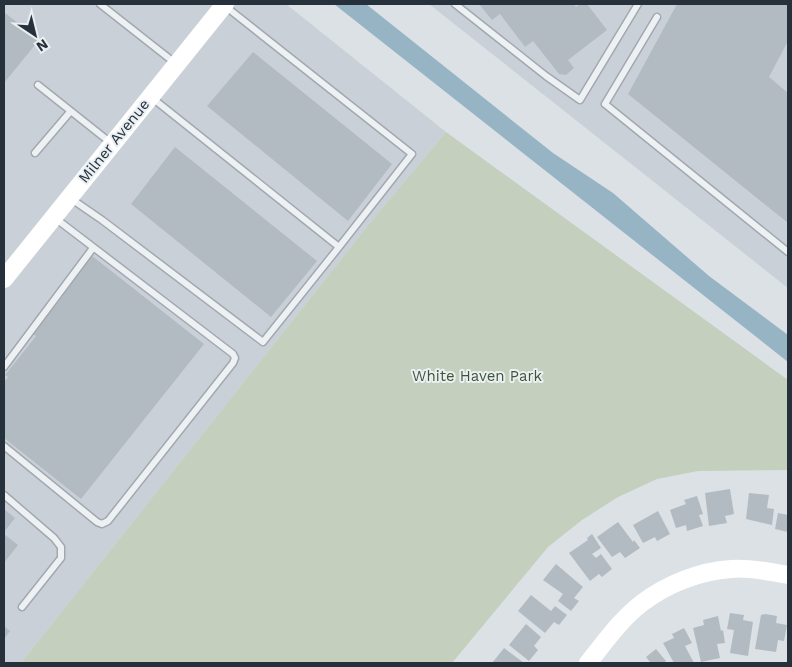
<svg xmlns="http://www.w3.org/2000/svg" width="792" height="667" viewBox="0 0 792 667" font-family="'Work Sans',sans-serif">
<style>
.built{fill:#cad0d7}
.green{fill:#c4cfbd}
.water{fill:#97b4c5}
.building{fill:#b3bbc2}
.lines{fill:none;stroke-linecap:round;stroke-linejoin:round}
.lane-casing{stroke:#a1a9af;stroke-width:9}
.lane{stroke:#eef1f4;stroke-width:6}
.secondary{stroke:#fff;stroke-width:18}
.labels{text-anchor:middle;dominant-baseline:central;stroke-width:4;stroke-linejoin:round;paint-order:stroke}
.street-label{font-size:15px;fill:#26313b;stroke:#eaeff3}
.park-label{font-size:15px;fill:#3f5634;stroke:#eaeff3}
</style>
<rect width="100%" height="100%" fill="#dbe1e5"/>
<path class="built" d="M 4,4 L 286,4 L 446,132 L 374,218 L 21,663 L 4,663 Z
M 429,4 L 788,4 L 788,288 Z"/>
<path class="green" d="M 446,132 L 788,380 L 788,470 L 698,471 L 657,479 L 618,497 L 582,520 L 548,547 L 452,663 L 21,663 L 374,218 Z"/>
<path class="water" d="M 334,4 L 366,4 L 553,153 L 613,193 L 709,276 L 788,335 L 788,362 Z"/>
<path class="building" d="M 479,4 L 574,4 L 576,7 L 580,4 L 587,4 L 607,30 L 568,60 L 574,68 L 566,75 L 559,74 L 533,41 L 525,47 L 500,14 L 492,20 Z
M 677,4 L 788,4 L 788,41 L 769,77 L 788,93 L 788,223 L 628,94 Z
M 4,12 L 39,40 L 4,83 Z
M 253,52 L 392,164 L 348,221 L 207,106 Z
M 175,147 L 317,261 L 271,317 L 131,204 Z
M 91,255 L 204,344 L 81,499 L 4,438 L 4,382 L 8,377 L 5,375 L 36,336 L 33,334 L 63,296 L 60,294 Z
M 730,489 L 734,514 L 725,516 L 727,523 L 709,526 L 705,493 Z
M 749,493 L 769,495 L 767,508 L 774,509 L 772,525 L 746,519 Z
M 697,496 L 703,514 L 699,515 L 703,526 L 687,531 L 686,525 L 676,528 L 670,510 L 686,504 L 684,500 Z
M 4,509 L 15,518 L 4,532 Z
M 658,511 L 670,534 L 657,541 L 655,537 L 643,543 L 633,525 Z
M 778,513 L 788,515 L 788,532 L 775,529 Z
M 618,522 L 633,542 L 634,540 L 640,548 L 625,558 L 620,552 L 612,557 L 597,537 Z
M 4,534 L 18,545 L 4,563 Z
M 592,534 L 601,548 L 592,554 L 596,558 L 601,554 L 612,569 L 602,577 L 599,574 L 590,581 L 569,553 L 588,540 L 587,538 Z
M 556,564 L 583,587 L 574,598 L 579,601 L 571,611 L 558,601 L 563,594 L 543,580 Z
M 531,595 L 551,611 L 555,606 L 567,615 L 559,625 L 554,622 L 545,633 L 518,611 Z
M 730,613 L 744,615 L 743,620 L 753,622 L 748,656 L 730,653 L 734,630 L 727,629 Z
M 765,614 L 777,616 L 776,623 L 787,625 L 784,641 L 778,640 L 776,652 L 755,649 L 761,615 Z
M 718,616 L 721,631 L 723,630 L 725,643 L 717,644 L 720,658 L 701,662 L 693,628 L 704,625 L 703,620 Z
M 526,624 L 541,637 L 534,646 L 538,650 L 529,661 L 509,645 Z
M 4,626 L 10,631 L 4,639 Z
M 684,628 L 692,643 L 685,646 L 694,663 L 674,663 L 663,643 L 674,638 L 672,634 Z
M 504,648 L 524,663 L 492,663 Z
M 656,649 L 666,661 L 664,663 L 648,663 L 650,662 L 646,657 Z"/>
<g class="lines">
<g class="lane-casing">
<path id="lane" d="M 100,4 L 175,63
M 455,4 L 546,76 L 580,100 L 638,4
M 657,17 L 605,104 L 788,252
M 38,85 L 111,143
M 151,97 L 339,247 L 412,154 L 225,6
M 35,153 L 70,112
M 70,198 L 102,220 L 263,342 L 339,247
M 4,367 L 93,248
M 4,446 L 97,522 L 102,524 L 108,521 L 233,363 L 235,358 L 233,354 L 55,218
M 4,495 L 54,538 L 61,547 L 61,558 L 22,607"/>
</g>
<use href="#lane" class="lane"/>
<path class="secondary" d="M 4,279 L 225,4
M 588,663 C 605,642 620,620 642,603 C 667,584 700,571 731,569 C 747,567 772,572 788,575"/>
</g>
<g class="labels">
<g class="street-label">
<text transform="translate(114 141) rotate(-51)">Milner Avenue</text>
</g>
<g class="park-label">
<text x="477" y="376">White Haven Park</text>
</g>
</g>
<rect width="792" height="667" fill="none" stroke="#26313b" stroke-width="10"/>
<g transform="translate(35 35) rotate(145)" stroke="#eaeff3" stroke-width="4" paint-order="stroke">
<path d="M0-4L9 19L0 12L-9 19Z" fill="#26313b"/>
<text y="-8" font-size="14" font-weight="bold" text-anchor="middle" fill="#26313b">N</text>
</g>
</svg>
